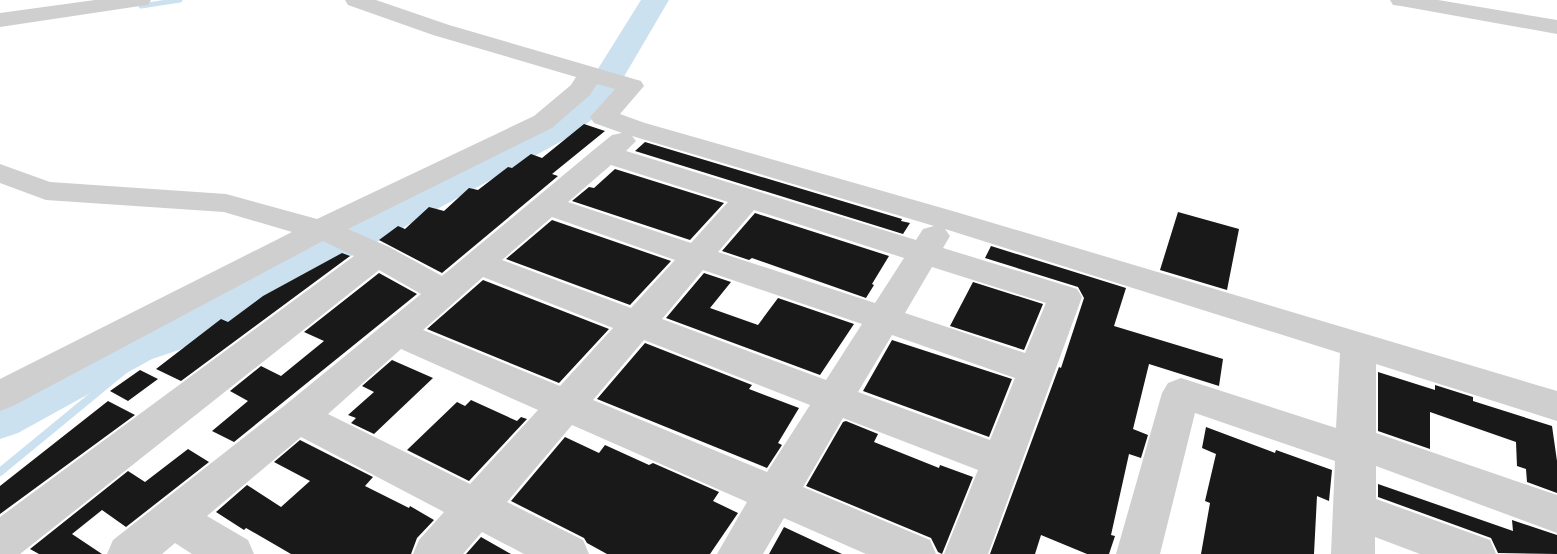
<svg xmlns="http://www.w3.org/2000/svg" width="1557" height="554" viewBox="0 0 1557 554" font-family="'Work Sans',sans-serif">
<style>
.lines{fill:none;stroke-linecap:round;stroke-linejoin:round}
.stream-far1{stroke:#cce1ef;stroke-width:5}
.stream{stroke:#cce1ef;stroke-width:8}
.river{fill:#cce1ef;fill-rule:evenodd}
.building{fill:#191919}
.minor{fill:#cfcfcf;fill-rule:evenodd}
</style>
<rect width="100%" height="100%" fill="#fff"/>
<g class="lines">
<path class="stream-far1" d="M 141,6 L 180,0"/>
<path class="stream" d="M 0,472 L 163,338"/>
<path class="river" d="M 641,0 L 669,0 L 605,109 L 571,136 L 179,350 L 152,359 L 18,433 L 0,439 L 0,396 L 120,335 L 147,326 L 547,122 L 581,96 Z"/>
</g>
<path class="building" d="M 584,124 L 605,131 L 552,174 L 558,176 L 442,273 L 379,240 L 398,226 L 405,229 L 429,207 L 444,211 L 469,188 L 478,190 L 508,167 L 512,168 L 531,154 L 542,158 Z
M 645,142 L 902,219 L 901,221 L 910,223 L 903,234 L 635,151 Z
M 615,169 L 724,203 L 690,240 L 572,201 L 589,187 L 594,188 Z
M 1178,212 L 1239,229 L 1227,290 L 1160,270 Z
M 755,213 L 889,256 L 872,284 L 874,285 L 866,298 L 752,258 L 749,260 L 722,251 Z
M 552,220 L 671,261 L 630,305 L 506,259 Z
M 991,246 L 1126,288 L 1114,326 L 1223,359 L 1219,386 L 1149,364 L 1133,429 L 1148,435 L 1141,458 L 1129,454 L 1111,535 L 1115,536 L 1109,554 L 1087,554 L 1041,535 L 1035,554 L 990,554 L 1059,367 L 1061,368 L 1084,298 L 1078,287 L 985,258 Z
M 342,253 L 350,256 L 181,381 L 156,369 L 221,319 L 228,322 L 263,296 Z
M 379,273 L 417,294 L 234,442 L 212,431 L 248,401 L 230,391 L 261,366 L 281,376 L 324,341 L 304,332 Z
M 704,273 L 731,282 L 710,308 L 758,325 L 778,298 L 854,324 L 820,375 L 666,318 Z
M 483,280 L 609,329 L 559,383 L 427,329 Z
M 973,282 L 1043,304 L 1024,350 L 950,326 Z
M 892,340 L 1012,379 L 989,437 L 863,391 Z
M 645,343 L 752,385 L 749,389 L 799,408 L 778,443 L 782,445 L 767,468 L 597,399 Z
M 392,360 L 433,378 L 374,434 L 351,423 L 356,418 L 348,415 L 374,392 L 362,386 Z
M 140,370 L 158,379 L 128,401 L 110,391 Z
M 1378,372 L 1435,390 L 1435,385 L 1473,397 L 1473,401 L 1552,426 L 1557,461 L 1557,493 L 1527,482 L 1526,469 L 1517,466 L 1516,442 L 1430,412 L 1430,449 L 1378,431 Z
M 471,400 L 517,421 L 521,417 L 527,419 L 469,481 L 407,450 L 457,402 L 465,406 Z
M 108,401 L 135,415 L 0,514 L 0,486 Z
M 846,421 L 878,434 L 874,442 L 939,468 L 940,465 L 973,477 L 942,554 L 938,552 L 931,538 L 806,486 L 843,422 Z
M 1206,427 L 1275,453 L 1276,450 L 1332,470 L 1329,501 L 1317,496 L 1314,554 L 1201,554 L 1210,503 L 1205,501 L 1216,454 L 1202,448 Z
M 565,437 L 599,453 L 605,445 L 649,465 L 653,463 L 719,492 L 713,501 L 738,513 L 710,554 L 607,554 L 587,543 L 584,538 L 511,501 Z
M 300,440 L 373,477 L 365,486 L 409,508 L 410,506 L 434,520 L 417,538 L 411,554 L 291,554 L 246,528 L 244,530 L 216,512 L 247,485 L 281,507 L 310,481 L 274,462 Z
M 188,449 L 209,462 L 126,527 L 102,510 L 72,534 L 102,554 L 39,554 L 30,549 L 128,471 L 145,482 Z
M 1378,484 L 1513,531 L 1512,520 L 1557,535 L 1557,554 L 1498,553 L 1491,538 L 1378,497 Z
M 784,527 L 842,554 L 769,554 Z
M 481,537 L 511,554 L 466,554 Z"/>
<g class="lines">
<path class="minor" d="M 95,0 L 151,0 L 148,5 L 140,6 L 0,27 L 0,13 Z
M 345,0 L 376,0 L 449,25 L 641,81 L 644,86 L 620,114 L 645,123 L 956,212 L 1557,391 L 1557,421 L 1376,364 L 1376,433 L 1557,495 L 1557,533 L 1376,466 L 1376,499 L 1490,540 L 1496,554 L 1420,554 L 1375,537 L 1375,554 L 1331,554 L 1335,461 L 1195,413 L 1160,554 L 1116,554 L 1162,393 L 1168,383 L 1181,378 L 1336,428 L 1340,353 L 945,229 L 950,236 L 943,248 L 1077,289 L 1082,297 L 988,554 L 944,554 L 978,470 L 843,418 L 803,487 L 930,540 L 936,554 L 866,554 L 784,518 L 763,554 L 717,554 L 747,502 L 572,425 L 507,502 L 583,540 L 589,554 L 524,554 L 482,532 L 463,554 L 413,554 L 419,540 L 444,512 L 301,437 L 207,516 L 248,540 L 254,554 L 192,554 L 175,543 L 162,554 L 107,554 L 113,540 L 284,406 L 421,294 L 379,270 L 20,554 L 0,554 L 0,517 L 354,256 L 323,241 L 13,406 L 0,411 L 0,379 L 292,232 L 224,212 L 46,200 L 0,183 L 0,164 L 50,182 L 226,194 L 317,219 L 534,116 L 571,85 L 576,77 L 433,35 L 348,5 ZM 597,84 L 615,89 L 590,117 L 594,123 L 622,133 L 612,135 L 596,148 L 442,276 L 389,247 L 348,229 L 552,128 L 590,95 ZM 632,136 L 934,226 L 943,229 L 934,226 L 923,229 L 916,240 L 626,151 L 636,141 ZM 611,165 L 728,202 L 691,243 L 568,202 ZM 754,210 L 904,258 L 875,303 L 718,252 ZM 552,217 L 675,260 L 631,308 L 502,260 ZM 932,267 L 1046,303 L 1025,353 L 905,313 ZM 703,270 L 862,324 L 826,380 L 662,319 ZM 483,277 L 613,328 L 560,386 L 423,330 ZM 892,335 L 1015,378 L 990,440 L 858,392 ZM 644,340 L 810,405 L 767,472 L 593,400 ZM 401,349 L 538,410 L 470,484 L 328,414 Z
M 1390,0 L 1438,0 L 1557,20 L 1557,34 L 1401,6 L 1393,5 Z"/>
</g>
</svg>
